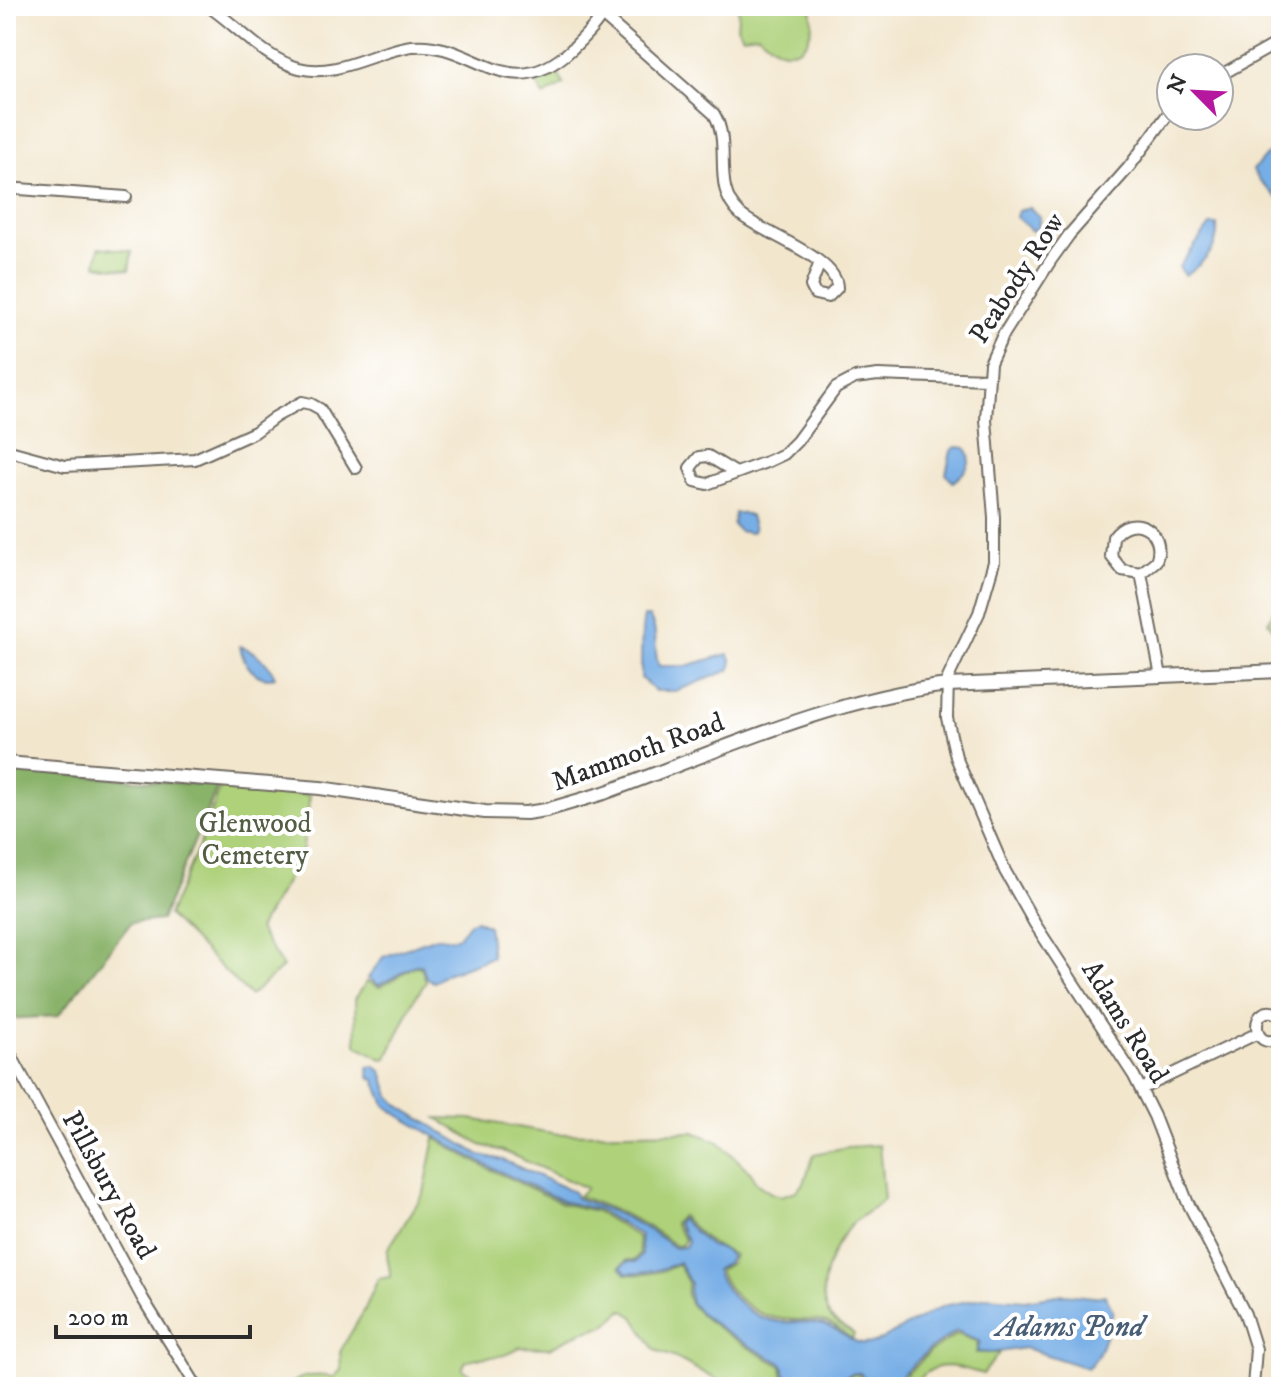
<svg xmlns="http://www.w3.org/2000/svg" width="1287" height="1393" viewBox="0 0 1287 1393" font-family="'IM FELL DW Pica',serif">
<style>
.green{fill:#aed17a;stroke:#6c7e52;stroke-width:2}
.forest{fill:#8ab36a;stroke:#5a6f4a;stroke-width:2}
.water{fill:#77aee6;stroke:#516c88;stroke-width:2}
.lines{fill:none;stroke-linecap:round;stroke-linejoin:round}
.minor-casing{stroke:#716c64;stroke-width:14}
.major-casing{stroke:#716c64;stroke-width:16}
.minor{stroke:#fff;stroke-width:10}
.major{stroke:#fff;stroke-width:12}
.labels{text-anchor:middle;dominant-baseline:central;stroke-width:8;stroke-linejoin:round;paint-order:stroke}
.street-label{font-size:28px;fill:#2b2b2b;stroke:#fff}
.park-label{font-size:28px;fill:#525d43;stroke:#fff}
.water-label{font-size:30px;font-style:italic;fill:#495f76;stroke:#fff}
</style>
<rect width="100%" height="100%" fill="#fff"/>
<filter id="ink" filterUnits="userSpaceOnUse"><feTurbulence type="fractalNoise" baseFrequency=".0125" numOctaves="2"/><feDisplacementMap in="SourceGraphic" scale="16" xChannelSelector="R" yChannelSelector="G"/><feConvolveMatrix kernelMatrix="1 2 1 2 8 2 1 2 1" color-interpolation-filters="sRGB"/></filter>
<filter id="wash" filterUnits="userSpaceOnUse"><feTurbulence type="fractalNoise" baseFrequency=".006" numOctaves="4" result="noise"/><feDisplacementMap in="SourceGraphic" scale="32" xChannelSelector="R" yChannelSelector="G"/><feGaussianBlur stdDeviation="1.8" result="paint"/><feColorMatrix in="noise" values="0 0 0 0 0 0 0 0 0 0 0 0 0 0 0 0 0 1.4 0 .05"/><feComposite in="paint" operator="in"/></filter>
<g filter="url(#wash)">
<rect width="100%" height="100%" fill="#f2e6cd"/>
<path class="green" d="M 739,6 L 810,6 C 816,23 810,53 786,51 C 776,51 766,40 758,34 L 743,36 L 737,27 Z
M 556,71 L 564,84 L 544,96 L 536,83 Z
M 99,247 L 132,251 L 129,270 L 96,265 Z
M 1281,595 L 1281,634 L 1277,633 L 1268,622 Z
M 221,785 L 310,795 L 302,855 L 258,929 L 283,967 L 250,996 L 168,915 L 200,844 Z
M 415,966 L 421,967 L 426,982 L 413,1001 L 387,1058 L 382,1059 L 356,1045 L 355,999 L 367,981 L 380,987 Z
M 437,1118 L 470,1119 L 558,1134 L 694,1132 L 719,1142 L 751,1173 L 756,1183 L 771,1193 L 781,1196 L 796,1191 L 804,1183 L 814,1154 L 847,1147 L 879,1145 L 884,1199 C 875,1208 863,1214 854,1222 C 834,1241 813,1289 829,1315 C 834,1323 846,1328 854,1334 L 852,1339 C 846,1335 839,1328 832,1325 C 817,1318 797,1321 781,1319 C 756,1317 727,1294 719,1270 L 731,1263 L 734,1255 L 710,1243 L 681,1216 L 674,1223 L 685,1240 L 682,1245 L 675,1246 C 648,1222 611,1208 578,1196 L 586,1188 L 503,1151 L 481,1145 Z
M 435,1138 L 483,1166 L 564,1204 L 596,1211 L 638,1237 L 640,1254 L 635,1260 L 627,1260 L 620,1267 L 626,1274 C 642,1276 664,1273 678,1264 L 688,1283 C 686,1289 686,1295 689,1301 C 698,1320 762,1356 782,1366 L 783,1376 L 797,1387 L 728,1386 L 678,1359 L 655,1350 L 634,1317 L 623,1310 L 605,1326 L 581,1332 L 549,1348 L 520,1347 C 504,1361 485,1354 466,1361 L 462,1369 L 475,1377 L 506,1384 L 505,1387 L 287,1387 C 299,1374 317,1374 334,1377 L 341,1370 L 340,1351 L 364,1311 L 378,1279 L 390,1277 C 391,1266 385,1260 388,1249 L 424,1193 Z
M 957,1334 L 978,1342 L 976,1353 L 999,1353 L 983,1374 C 953,1366 934,1357 913,1387 L 893,1387 L 931,1351 Z
M 853,1374 L 859,1375 L 863,1381 L 877,1387 L 831,1387 Z"/>
<path class="forest" d="M 6,770 L 218,786 L 161,920 L 131,923 L 58,1016 L 6,1019 Z"/>
<path class="water" d="M 1281,148 L 1281,202 L 1259,180 L 1253,170 L 1266,155 Z
M 1029,207 L 1040,217 L 1038,227 L 1032,231 L 1016,217 L 1018,211 Z
M 1210,225 L 1217,225 C 1219,249 1204,263 1185,275 L 1179,267 Z
M 956,447 L 966,448 C 975,462 965,473 953,482 L 946,474 L 951,451 Z
M 735,513 L 743,513 L 750,516 L 754,530 L 750,533 L 739,531 L 733,525 Z
M 644,617 L 649,617 C 660,632 652,651 659,666 L 686,666 L 728,654 L 732,661 L 730,670 L 676,691 L 655,691 L 641,678 C 641,666 641,626 644,617 Z
M 240,646 C 254,650 270,664 275,677 C 255,682 243,663 240,646 Z
M 476,920 L 488,926 L 492,957 L 446,974 L 434,982 L 426,978 L 422,965 L 415,965 L 379,985 L 368,978 L 383,957 L 436,937 L 451,939 L 459,936 L 470,922 Z
M 375,1066 L 382,1072 L 390,1096 L 401,1107 L 480,1155 L 503,1160 L 574,1192 L 576,1198 C 610,1210 646,1224 674,1248 L 685,1247 L 688,1241 L 677,1223 L 681,1219 L 710,1246 L 722,1249 L 731,1256 L 728,1262 L 716,1270 C 725,1295 753,1320 781,1322 C 797,1323 815,1321 830,1327 C 848,1334 854,1347 875,1343 L 943,1306 L 988,1297 L 1025,1300 L 1064,1294 L 1093,1297 L 1105,1295 L 1113,1311 C 1106,1330 1103,1355 1087,1368 L 1025,1348 L 991,1353 L 977,1352 L 980,1342 L 957,1331 L 930,1349 L 889,1387 C 878,1387 867,1381 860,1373 C 849,1372 844,1378 835,1383 C 816,1393 800,1387 785,1375 L 783,1364 C 763,1354 701,1320 691,1302 C 688,1296 689,1289 690,1283 L 679,1262 C 664,1270 643,1274 626,1273 L 621,1267 L 627,1262 L 636,1262 L 642,1255 L 640,1235 L 597,1209 L 565,1202 L 484,1164 L 400,1116 L 385,1105 L 375,1080 L 369,1077 L 368,1067 Z"/>
</g>
<g filter="url(#ink)">
<g class="lines">
<g class="minor-casing">
<path id="minor" d="M 208,6 C 238,26 263,58 299,68 C 337,78 374,51 412,46 C 474,40 508,109 572,49 C 584,37 600,22 606,6
M 602,15 L 714,114 C 733,145 710,187 740,214 C 761,233 838,258 837,288 L 828,297 L 815,294 L 811,286 L 820,262
M 1219,76 L 1281,41
M 1171,110 L 1129,167 L 1069,235 L 1051,260 L 1002,337 L 990,363 L 986,420 L 994,517 L 994,562 L 979,613 L 948,678 L 947,718 L 956,757 L 1005,871 L 1035,924 L 1134,1076 L 1154,1116 L 1187,1201 L 1245,1314 L 1256,1349 L 1253,1387
M 6,188 L 126,197
M 6,450 L 65,466 L 195,459 L 255,432 L 275,417 L 302,402 L 311,404 L 320,409 L 356,468
M 736,473 L 708,456 L 699,457 L 690,468 L 695,481 L 707,484 L 769,461 L 784,454 L 797,441 L 836,388 L 855,378 L 878,375 L 987,379
M 1141,573 L 1122,570 L 1111,556 L 1113,537 C 1132,510 1168,531 1156,561 L 1141,573 L 1161,676
M 1281,1016 C 1249,996 1249,1057 1281,1037
M 6,1046 L 143,1299 L 197,1387
M 1141,1089 L 1258,1033"/>
</g>
<g class="major-casing">
<path id="major" d="M 6,763 L 320,788 L 485,812 L 526,813 L 546,810 L 604,793 C 716,752 828,700 947,685 L 1281,671"/>
</g>
<use href="#minor" class="minor"/>
<use href="#major" class="major"/>
</g>
</g>
<g class="labels">
<g class="street-label">
<text transform="translate(1017 278) rotate(-57)">Peabody Row</text>
<text transform="translate(638 752) rotate(-20)">Mammoth Road</text>
<text transform="translate(1125 1022) rotate(58)">Adams Road</text>
<text transform="translate(109 1185) rotate(61)">Pillsbury Road</text>
</g>
<g class="park-label">
<text x="255" y="823">Glenwood<tspan x="255" dy="32">Cemetery</tspan></text>
</g>
<g class="water-label">
<text x="1070" y="1327">Adams Pond</text>
</g>
</g>
<rect width="1287" height="1393" fill="none" stroke="#fff" stroke-width="32"/>
<g transform="translate(1195 92) rotate(294)"><circle r="38" fill="#ffffff" stroke="#aaaaaa" stroke-width="2"/>
<path d="M0-6L14 30L0 20L-14 30Z" fill="#b5179e"/>
<text y="-12" font-size="22" font-weight="bold" text-anchor="middle" fill="#2b2b2b">N</text>
</g>
<path d="M56 1325v12h194v-12" fill="none" stroke="#2b2b2b" stroke-width="4"/>
<text x="68" y="1325" font-size="24" fill="#2b2b2b" stroke="#ffffff" stroke-width="6" paint-order="stroke">200 m</text>
</svg>
